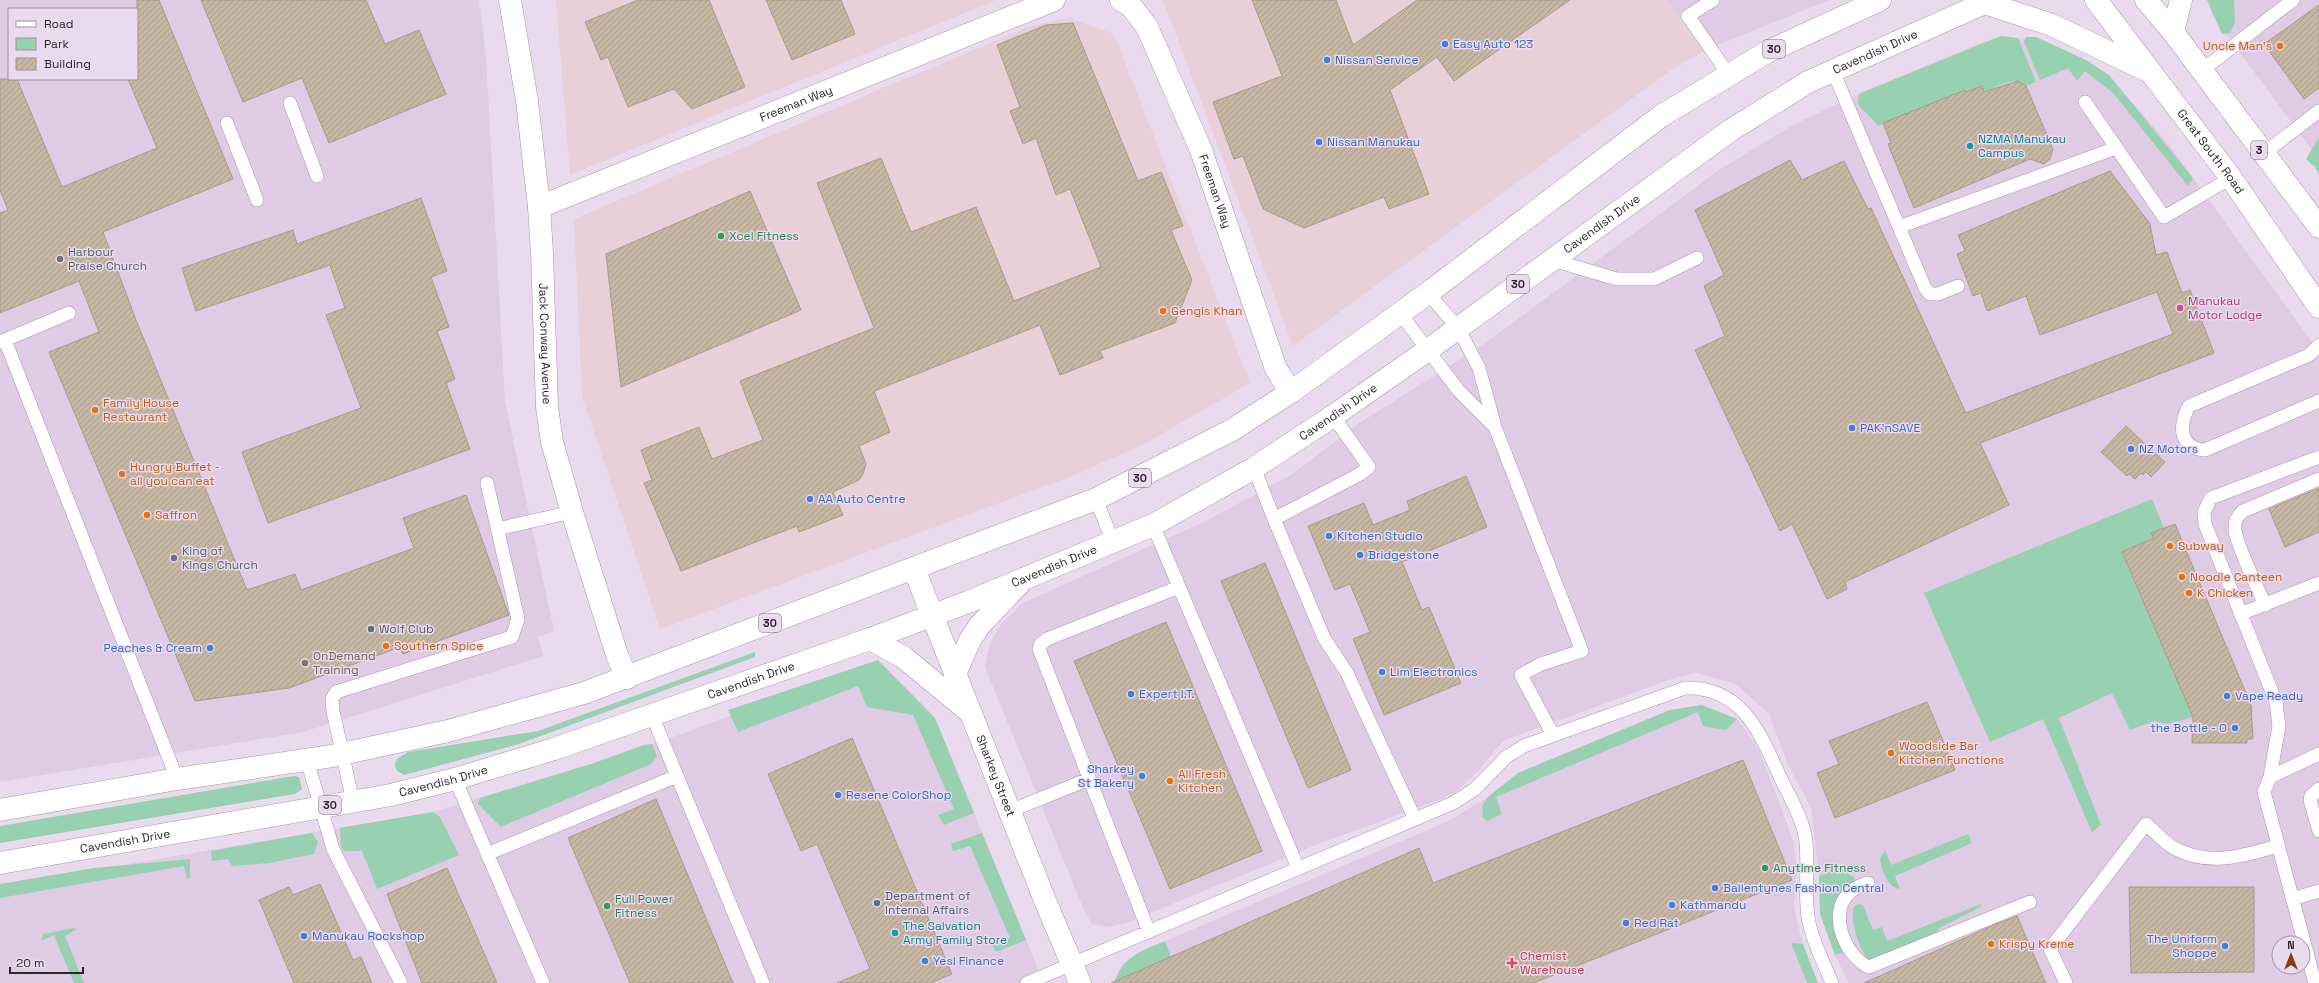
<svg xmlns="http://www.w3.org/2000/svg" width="2319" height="983" viewBox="0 0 2319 983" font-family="'Space Grotesk',sans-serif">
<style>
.built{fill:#dfcbe3;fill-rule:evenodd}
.industrial{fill:#e8cfd8}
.green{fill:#98d0b2}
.building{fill:url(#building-hatch);stroke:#a99a89}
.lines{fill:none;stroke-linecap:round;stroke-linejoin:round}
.service-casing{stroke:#a597a9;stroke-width:14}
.minor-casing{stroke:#a597a9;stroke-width:23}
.tertiary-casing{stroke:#a597a9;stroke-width:23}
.primary-casing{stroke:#a597a9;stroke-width:23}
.service{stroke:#fff;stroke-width:13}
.minor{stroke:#fff;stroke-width:22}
.tertiary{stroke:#fff;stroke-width:22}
.primary{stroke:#fff;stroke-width:22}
.shop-dot{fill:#3f7fe0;stroke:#eadaee;stroke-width:1.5}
.food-dot{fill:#e8710a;stroke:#eadaee;stroke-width:1.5}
.culture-dot{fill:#0f9aa8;stroke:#eadaee;stroke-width:1.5}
.leisure-dot{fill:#2e9e5b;stroke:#eadaee;stroke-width:1.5}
.worship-dot{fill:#6b7280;stroke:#eadaee;stroke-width:1.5}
.hotel-dot{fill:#d1479c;stroke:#eadaee;stroke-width:1.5}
.service-dot{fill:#5c6f8a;stroke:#eadaee;stroke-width:1.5}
.education-dot{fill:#8d6e63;stroke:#eadaee;stroke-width:1.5}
.health-dot{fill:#e0444e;stroke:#eadaee;stroke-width:1.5}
.labels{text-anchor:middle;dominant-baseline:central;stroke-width:3;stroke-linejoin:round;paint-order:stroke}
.shield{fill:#eadaee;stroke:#655c67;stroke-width:1}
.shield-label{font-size:11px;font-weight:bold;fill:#2c262d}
.shop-label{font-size:12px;fill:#366cbe;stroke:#eadaee;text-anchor:start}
.food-label{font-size:12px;fill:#c56008;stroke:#eadaee;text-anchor:start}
.street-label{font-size:12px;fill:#2c262d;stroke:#eadaee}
.culture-label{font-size:12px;fill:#0d838f;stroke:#eadaee;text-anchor:start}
.leisure-label{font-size:12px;fill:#27864d;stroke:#eadaee;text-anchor:start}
.worship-label{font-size:12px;fill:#5b616d;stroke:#eadaee;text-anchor:start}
.hotel-label{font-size:12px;fill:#b23c85;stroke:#eadaee;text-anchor:start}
.service-label{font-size:12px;fill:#4e5e75;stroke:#eadaee;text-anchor:start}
.education-label{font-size:12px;fill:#785e54;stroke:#eadaee;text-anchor:start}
.health-label{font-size:12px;fill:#be3a42;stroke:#eadaee;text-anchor:start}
</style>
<defs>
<pattern id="building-hatch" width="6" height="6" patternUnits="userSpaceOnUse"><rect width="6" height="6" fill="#c6b7a4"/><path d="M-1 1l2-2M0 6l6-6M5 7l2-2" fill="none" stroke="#aa9d8e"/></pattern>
</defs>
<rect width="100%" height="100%" fill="#eadaee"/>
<path class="built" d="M 0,0 L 479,0 L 486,57 L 505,402 L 554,631 L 538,637 L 543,656 L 303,732 L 0,782 ZM 9,9 L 137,9 L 137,79 L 9,79 Z
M 1667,0 L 1829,0 L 1705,50 Z
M 2211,0 L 2319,0 L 2319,159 L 2211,14 Z
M 1999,38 L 2036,39 L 2116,84 L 2167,142 L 2319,352 L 2319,983 L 1849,983 L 1835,955 L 1820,914 L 1820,884 L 1811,807 L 1788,765 L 1769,714 L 1736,684 L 1696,673 L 1674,678 L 1503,741 L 1478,771 L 1456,792 L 1439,800 L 1318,844 L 1126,923 L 1109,927 L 1092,924 L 1084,910 L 985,667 L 989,646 L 1001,624 L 1023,603 L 1204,522 L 1291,475 L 1358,424 L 1487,342 L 1719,170 L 1791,126 L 1867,90 L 1978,44 ZM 2279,943 L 2303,943 L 2303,967 L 2279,967 Z
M 878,660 L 935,718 L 1044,983 L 0,983 L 0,886 L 433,812 L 594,763 L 644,745 L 652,744 L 679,735 Z
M 1702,705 L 1737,719 L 1759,749 L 1794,843 L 1797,870 L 1794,904 L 1797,921 L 1806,955 L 1818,983 L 1116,983 L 1115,980 L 1122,964 L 1139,952 L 1449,821 L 1488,797 L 1518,773 L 1670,710 Z"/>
<path class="industrial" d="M 556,0 L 996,0 L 570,175 Z
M 1163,0 L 1667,0 L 1705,50 L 1671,70 L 1293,346 Z
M 1069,18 L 1114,34 L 1250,383 L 1142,445 L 1072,476 L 660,629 L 582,397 L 574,219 L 1033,25 Z"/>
<path class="green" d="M 2207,0 L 2234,0 L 2235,23 L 2230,33 L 2222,34 Z
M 2001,36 L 2018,38 L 2036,82 L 2026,86 C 2015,75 1996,87 1984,92 L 1982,86 L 1966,92 L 1965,90 L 1878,126 L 1858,104 L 1859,94 Z
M 2026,37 L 2036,37 L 2086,60 L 2109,75 L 2193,178 L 2188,186 L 2113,93 L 2085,71 L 2077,81 L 2068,68 L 2040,80 L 2024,42 Z
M 2319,137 L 2319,175 L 2315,167 L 2306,159 Z
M 2152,499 L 2164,528 L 2151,533 L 2154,538 L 2122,553 L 2193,717 L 2167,724 L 2154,721 L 2130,730 L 2112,693 L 2059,718 L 2101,825 L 2092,832 L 2043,719 L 1990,742 L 1924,593 Z
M 755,652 L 755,657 L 519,744 L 404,775 L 397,771 L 395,765 L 397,759 L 408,752 L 538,731 Z
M 878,660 L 935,718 L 974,813 L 944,825 L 938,815 L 954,809 L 913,715 L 867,707 L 858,686 L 738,732 L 728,710 Z
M 1702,705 L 1737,719 L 1726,730 L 1703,726 L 1698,712 L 1496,797 L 1502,814 L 1487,821 L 1483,817 L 1482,806 L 1488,797 L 1518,773 L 1670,710 Z
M 652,744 L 657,756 L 651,764 L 505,825 L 501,827 L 478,804 L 480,798 L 594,763 L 644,745 Z
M 294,776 L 299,777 L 302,789 L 295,794 L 0,843 L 0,826 Z
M 433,812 L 440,817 L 459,855 L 377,889 L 362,851 L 345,851 L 341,847 L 340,828 Z
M 312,833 L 318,842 L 314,854 L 269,863 L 232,866 L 228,859 L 212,861 L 211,851 Z
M 982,833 L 1026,940 L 996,952 L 992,945 L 1010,938 L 970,846 L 953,851 L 951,844 Z
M 1968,834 L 1972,843 L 1895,876 L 1900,889 C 1887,887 1882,871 1880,859 L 1885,850 L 1891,865 Z
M 190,859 L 190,878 L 187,879 L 184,866 L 0,898 L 0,884 L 94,868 Z
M 1838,869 L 1854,877 L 1856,883 L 1840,894 L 1835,905 L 1844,952 L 1835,955 L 1820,914 L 1819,876 Z
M 1858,904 L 1863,905 L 1873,930 L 1882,927 L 1887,941 L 1981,904 L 1981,907 L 1939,928 L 1934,936 L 1871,961 C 1860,954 1849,919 1854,907 Z
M 74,928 L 77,929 L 65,936 L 84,983 L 74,983 L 54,935 L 41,941 L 43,934 Z
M 1165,941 L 1171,957 L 1116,983 L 1115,980 C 1127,954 1140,952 1165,941 Z
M 1791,943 L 1803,944 L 1818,983 L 1807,983 Z"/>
<path class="building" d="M 137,0 L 159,0 L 233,179 L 103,232 L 136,320 L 247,590 L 295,574 L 301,590 L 414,548 L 403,518 L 466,495 L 509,615 L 403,654 L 400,647 L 289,688 L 195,701 L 49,352 L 99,332 L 79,281 L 0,313 L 0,213 L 8,210 L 0,190 L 0,79 L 17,79 L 62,187 L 157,148 L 128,79 L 137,79 Z
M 201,0 L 366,0 L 385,44 L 419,30 L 446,94 L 329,143 L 302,78 L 243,102 Z
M 638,0 L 709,0 L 745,87 L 692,109 L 674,89 L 628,107 L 608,57 L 601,60 L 585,22 Z
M 766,0 L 841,0 L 855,34 L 792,60 Z
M 1252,0 L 1336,0 L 1353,45 L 1417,0 L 1570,0 L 1454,81 L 1437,57 L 1390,90 L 1429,194 L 1389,209 L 1384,197 L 1304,228 L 1263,209 L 1243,156 L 1234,159 L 1213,102 L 1282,76 Z
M 2319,5 L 2319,88 L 2304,99 L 2264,44 Z
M 1073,23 L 1138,181 L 1161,172 L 1183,226 L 1171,230 L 1192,280 L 1175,323 L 1100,351 L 1103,358 L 1060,375 L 1040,325 L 874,391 L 890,432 L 859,446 L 866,464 L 863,474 L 859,480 L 833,492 L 843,515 L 799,532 L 797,526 L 681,571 L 644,483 L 652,480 L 641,450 L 699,427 L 712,459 L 763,440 L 740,381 L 874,328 L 817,183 L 881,158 L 911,232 L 976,207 L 1014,301 L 1101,267 L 1070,189 L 1056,195 L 1036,138 L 1023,144 L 1010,111 L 1020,107 L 997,45 L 1046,25 Z
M 2018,81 L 2026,86 L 2053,149 L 2050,159 L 2044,164 L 2030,159 L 1914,208 L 1888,144 L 1891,143 L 1883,123 L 1965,90 L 1966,92 L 1982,86 L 1984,92 Z
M 1790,160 L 1802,180 L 1844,161 L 1868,209 L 1871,208 L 1966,413 L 2173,334 L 2157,292 L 2040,335 L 2026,296 L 1987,311 L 1981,293 L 1973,296 L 1957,254 L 1965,251 L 1958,235 L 2110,171 L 2150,224 L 2156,255 L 2167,252 L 2182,293 L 2190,290 L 2214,353 L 1980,443 L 2009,505 L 1845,582 L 1847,589 L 1827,599 L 1792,524 L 1780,531 L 1695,350 L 1725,336 L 1704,286 L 1724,275 L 1695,210 Z
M 750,191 L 801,310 L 621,387 L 606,254 Z
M 421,198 L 447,271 L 431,277 L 449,327 L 437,331 L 455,379 L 446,383 L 470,449 L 268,523 L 242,452 L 361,408 L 326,315 L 345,308 L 330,265 L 196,311 L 182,268 L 293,230 L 297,244 Z
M 2126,426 L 2165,462 L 2151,477 L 2146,472 L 2143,475 L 2141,473 L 2135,479 L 2129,474 L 2127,476 L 2101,452 Z
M 1466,476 L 1487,527 L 1402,562 L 1422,610 L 1429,607 L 1461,683 L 1384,715 L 1353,639 L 1370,632 L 1350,584 L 1335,590 L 1308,526 L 1364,503 L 1373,525 L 1410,510 L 1407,501 Z
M 2319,488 L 2319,532 L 2285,547 L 2269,509 Z
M 2175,524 L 2251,705 L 2253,739 L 2247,739 L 2247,743 L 2192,743 L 2193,717 L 2122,552 L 2154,538 L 2151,533 Z
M 1265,563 L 1351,770 L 1308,788 L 1221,581 Z
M 1166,622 L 1262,851 L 1170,889 L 1074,661 Z
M 1927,702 L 1955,770 L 1835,818 L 1817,773 L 1839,764 L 1829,741 Z
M 852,738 L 952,974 L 931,983 L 837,983 L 870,969 L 817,844 L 801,851 L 768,774 Z
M 1743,760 L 1792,880 L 1534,983 L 1111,983 L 1419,848 L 1433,883 Z
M 656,799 L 733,983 L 630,983 L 568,838 Z
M 447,868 L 497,983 L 422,983 L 387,894 Z
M 320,884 L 353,960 L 361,957 L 372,983 L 294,983 L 259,900 L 289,887 L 293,895 Z
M 2129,887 L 2254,887 L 2254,972 L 2131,973 Z
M 2017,916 L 2046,983 L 1864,983 L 1994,925 Z"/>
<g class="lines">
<g class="service-casing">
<path id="service" d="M 1713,0 L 1688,16 L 1729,75
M 1833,71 L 1899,227 L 2116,148
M 2201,71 L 2293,0
M 2085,102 L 2164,217 L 2231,178
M 290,103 L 317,176
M 227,123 L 257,200
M 2263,154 L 2319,111
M 1899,227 L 1925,288 L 1930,294 L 1938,294 L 1958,286
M 1552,260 L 1617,279 L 1654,279 L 1697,258
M 1428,293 L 1458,328 L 1479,368 L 1495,427 L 1582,651 L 1541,664 L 1521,675 L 1553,735
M 1400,313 L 1458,390 L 1494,426
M 5,340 L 177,779
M 0,342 L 69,313
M 2319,345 L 2309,355 L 2189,406 C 2179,425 2178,448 2205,450 L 2319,401
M 1333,416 L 1369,467 L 1360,474 L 1274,519 L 1324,638 L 1347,673 L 1415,819
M 1254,468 L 1274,519
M 1096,499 L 1113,542
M 1153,525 L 1298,868
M 497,529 L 572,512
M 2265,605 C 2257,586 2237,547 2235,530 C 2234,521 2237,516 2243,511 L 2319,479
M 2240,614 L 2319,583
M 307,760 L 333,849 L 401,983
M 677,776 L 763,983
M 2270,777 L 2279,726 L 2276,702 L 2205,524 L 2204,512 L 2211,498 L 2319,457
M 455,779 L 543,983
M 2319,789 L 2311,796 L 2310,800 L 2319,831
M 353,802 L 333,711 L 332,699 L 336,692 L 512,637 L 518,619 L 487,483
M 1010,811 L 1089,779
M 487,854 L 677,776 L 652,715
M 1868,883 C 1859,886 1851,889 1845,898 C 1830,919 1847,958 1869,967 L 2030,902
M 2292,899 L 2319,891
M 1149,932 L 1039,649 L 1040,645 L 1047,639 L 1179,587
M 1027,983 L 1453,803 L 1475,789 L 1506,757 L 1524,746 L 1685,688 C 1743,686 1761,735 1781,779 C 1790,797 1801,816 1805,835 C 1810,864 1803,894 1809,923 C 1814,944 1824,964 1832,983
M 2066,983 L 2050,949 L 2146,824 C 2154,831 2164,842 2174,848 C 2209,867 2242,856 2278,846
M 2315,983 L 2264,792 L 2270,777 L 2319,754"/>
</g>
<g class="minor-casing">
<g id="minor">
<path id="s1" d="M 1121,0 L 1131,6 L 1147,27 L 1201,150 L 1276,369 L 1291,392"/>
<path id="s2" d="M 539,207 L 1054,0"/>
<path d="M 914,568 L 932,615"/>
</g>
</g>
<g class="tertiary-casing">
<g id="tertiary">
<path id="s3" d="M 510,0 L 527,101 L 539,207 L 542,253 L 547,407 L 552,442 L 572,512 L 617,655 L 627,678"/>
<path id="s4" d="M 932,615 L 1046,903 L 1080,983"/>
</g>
</g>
<g class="primary-casing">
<g id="primary">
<path id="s5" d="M 2096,0 L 2231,178 L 2319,307"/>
<path d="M 2146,0 L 2173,32 L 2319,227"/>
<path d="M 1985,3 L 2052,25 L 2148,71"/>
<path d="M 2173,32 L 2181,0"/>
<path d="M 870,639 L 903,657 L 971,713"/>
<path d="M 955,674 L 970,640 L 980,625 L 1019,584"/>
<path d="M 0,810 L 177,779 L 332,756 L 448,731 L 584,693 L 1096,499 L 1232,430 L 1291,392 L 1428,293 L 1661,116 L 1767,52 L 1880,0"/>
<path id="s6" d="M 0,863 L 391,795 L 455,779 L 554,749 L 870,639 L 968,602 L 1153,525 L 1254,468 L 1333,416 L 1428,350 L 1731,130 L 1808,82 L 1991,0"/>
</g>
</g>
<use href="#service" class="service"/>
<use href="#minor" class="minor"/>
<use href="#tertiary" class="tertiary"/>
<use href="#primary" class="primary"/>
</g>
<g class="shop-dot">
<circle cx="1445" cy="44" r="4"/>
<circle cx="1327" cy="60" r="4"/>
<circle cx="1319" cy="142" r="4"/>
<circle cx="1852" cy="428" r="4"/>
<circle cx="2131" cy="449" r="4"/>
<circle cx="810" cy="499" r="4"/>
<circle cx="1329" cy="536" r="4"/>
<circle cx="1360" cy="555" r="4"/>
<circle cx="210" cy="648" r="4"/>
<circle cx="1382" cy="672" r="4"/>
<circle cx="1131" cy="694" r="4"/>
<circle cx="2227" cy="696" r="4"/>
<circle cx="2235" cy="728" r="4"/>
<circle cx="1142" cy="776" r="4"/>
<circle cx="838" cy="795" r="4"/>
<circle cx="1715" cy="888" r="4"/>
<circle cx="1672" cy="905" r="4"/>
<circle cx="1626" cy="923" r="4"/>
<circle cx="304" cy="936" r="4"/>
<circle cx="2225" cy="946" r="4"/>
<circle cx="925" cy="961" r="4"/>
</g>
<g class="food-dot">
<circle cx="2280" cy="46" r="4"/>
<circle cx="1163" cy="311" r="4"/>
<circle cx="95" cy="410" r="4"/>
<circle cx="122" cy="474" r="4"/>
<circle cx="147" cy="515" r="4"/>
<circle cx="2170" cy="546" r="4"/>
<circle cx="2182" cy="577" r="4"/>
<circle cx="2189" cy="593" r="4"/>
<circle cx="386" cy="646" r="4"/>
<circle cx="1891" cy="753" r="4"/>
<circle cx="1170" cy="781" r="4"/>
<circle cx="1991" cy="944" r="4"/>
</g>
<g class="culture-dot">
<circle cx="1970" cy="146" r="4"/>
<circle cx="895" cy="933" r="4"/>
</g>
<g class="leisure-dot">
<circle cx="721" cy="236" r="4"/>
<circle cx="1765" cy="868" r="4"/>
<circle cx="607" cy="906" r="4"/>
</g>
<g class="worship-dot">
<circle cx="60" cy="259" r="4"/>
<circle cx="174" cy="558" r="4"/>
</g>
<circle class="hotel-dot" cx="2180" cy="308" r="4"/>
<g class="service-dot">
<circle cx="371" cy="629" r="4"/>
<circle cx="877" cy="903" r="4"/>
</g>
<circle class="education-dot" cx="305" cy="663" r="4"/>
<path class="health-dot" d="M1510 957h4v4h4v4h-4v4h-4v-4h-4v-4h4z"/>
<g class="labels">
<g class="shield">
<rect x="1763" y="40" width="22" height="18" rx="3"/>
<rect x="2251" y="141" width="16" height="18" rx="3"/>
<rect x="1507" y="275" width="22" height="18" rx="3"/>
<rect x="1129" y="469" width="22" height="18" rx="3"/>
<rect x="759" y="614" width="22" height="18" rx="3"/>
<rect x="319" y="796" width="22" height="18" rx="3"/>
</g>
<g class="shield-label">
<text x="1774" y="49">30</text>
<text x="2259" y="150">3</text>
<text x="1518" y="284">30</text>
<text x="1140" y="478">30</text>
<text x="770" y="623">30</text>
<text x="330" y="805">30</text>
</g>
<g class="shop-label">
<text x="1453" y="44">Easy Auto 123</text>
<text x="1335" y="60">Nissan Service</text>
<text x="1327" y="142">Nissan Manukau</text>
<text x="1860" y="428">PAK'nSAVE</text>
<text x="2139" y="449">NZ Motors</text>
<text x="818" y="499">AA Auto Centre</text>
<text x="1337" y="536">Kitchen Studio</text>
<text x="1368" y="555">Bridgestone</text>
<text x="202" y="648" text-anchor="end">Peaches &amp; Cream</text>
<text x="1390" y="672">Lim Electronics</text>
<text x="1139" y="694">Expert I.T.</text>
<text x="2235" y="696">Vape Ready</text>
<text x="2227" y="728" text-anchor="end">the Bottle - O</text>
<text x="1134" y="769" text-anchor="end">Sharkey<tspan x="1134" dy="14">St Bakery</tspan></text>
<text x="846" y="795">Resene ColorShop</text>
<text x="1723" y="888">Ballentynes Fashion Central</text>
<text x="1680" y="905">Kathmandu</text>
<text x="1634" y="923">Red Rat</text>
<text x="312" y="936">Manukau Rockshop</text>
<text x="2217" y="939" text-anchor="end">The Uniform<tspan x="2217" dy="14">Shoppe</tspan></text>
<text x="933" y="961">Yes! Finance</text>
</g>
<g class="food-label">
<text x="2272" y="46" text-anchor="end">Uncle Man's</text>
<text x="1171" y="311">Gengis Khan</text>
<text x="103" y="403">Family House<tspan x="103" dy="14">Restaurant</tspan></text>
<text x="130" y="467">Hungry Buffet -<tspan x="130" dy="14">all you can eat</tspan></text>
<text x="155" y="515">Saffron</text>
<text x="2178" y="546">Subway</text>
<text x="2190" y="577">Noodle Canteen</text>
<text x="2197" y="593">K Chicken</text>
<text x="394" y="646">Southern Spice</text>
<text x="1899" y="746">Woodside Bar<tspan x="1899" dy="14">Kitchen Functions</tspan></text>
<text x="1178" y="774">All Fresh<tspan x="1178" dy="14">Kitchen</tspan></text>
<text x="1999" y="944">Krispy Kreme</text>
</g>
<g class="street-label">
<text stroke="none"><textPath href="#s6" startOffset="2071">Cavendish Drive</textPath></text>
<text stroke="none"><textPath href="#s2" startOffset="277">Freeman Way</textPath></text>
<text stroke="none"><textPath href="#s5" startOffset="190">Great South Road</textPath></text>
<text stroke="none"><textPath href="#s1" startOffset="216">Freeman Way</textPath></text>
<text stroke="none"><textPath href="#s6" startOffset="1747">Cavendish Drive</textPath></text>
<text stroke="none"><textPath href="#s3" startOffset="346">Jack Conway Avenue</textPath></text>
<text stroke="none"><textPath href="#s6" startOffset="1423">Cavendish Drive</textPath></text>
<text stroke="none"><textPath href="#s6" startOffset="1099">Cavendish Drive</textPath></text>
<text stroke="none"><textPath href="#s6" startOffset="775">Cavendish Drive</textPath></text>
<text stroke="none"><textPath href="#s4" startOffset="173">Sharkey Street</textPath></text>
<text stroke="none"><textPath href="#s6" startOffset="451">Cavendish Drive</textPath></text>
<text stroke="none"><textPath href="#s6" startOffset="127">Cavendish Drive</textPath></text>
</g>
<g class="culture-label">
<text x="1978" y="139">NZMA Manukau<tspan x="1978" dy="14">Campus</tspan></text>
<text x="903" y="926">The Salvation<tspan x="903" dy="14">Army Family Store</tspan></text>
</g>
<g class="leisure-label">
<text x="729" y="236">Xcel Fitness</text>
<text x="1773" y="868">Anytime Fitness</text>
<text x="615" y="899">Full Power<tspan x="615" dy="14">Fitness</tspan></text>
</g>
<g class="worship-label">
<text x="68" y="252">Harbour<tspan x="68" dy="14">Praise Church</tspan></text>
<text x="182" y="551">King of<tspan x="182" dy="14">Kings Church</tspan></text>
</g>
<g class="hotel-label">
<text x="2188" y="301">Manukau<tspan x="2188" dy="14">Motor Lodge</tspan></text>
</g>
<g class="service-label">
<text x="379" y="629">Wolf Club</text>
<text x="885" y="896">Department of<tspan x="885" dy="14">Internal Affairs</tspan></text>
</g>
<g class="education-label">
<text x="313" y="656">OnDemand<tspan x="313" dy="14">Training</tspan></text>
</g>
<g class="health-label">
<text x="1520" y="956">Chemist<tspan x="1520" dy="14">Warehouse</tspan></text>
</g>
</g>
<rect x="8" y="8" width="130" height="72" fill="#eadaee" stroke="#9e92a1"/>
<rect x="16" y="21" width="20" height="6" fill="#ffffff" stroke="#9e92a1"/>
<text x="44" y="28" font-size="12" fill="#2c262d">Road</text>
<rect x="16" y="38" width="20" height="12" fill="#98d0b2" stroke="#9e92a1"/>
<text x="44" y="48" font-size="12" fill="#2c262d">Park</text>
<rect x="16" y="58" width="20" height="12" fill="url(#building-hatch)" stroke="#9e92a1"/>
<text x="44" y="68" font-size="12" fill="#2c262d">Building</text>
<g transform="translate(2291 955)"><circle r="19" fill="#eadaee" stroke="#9e92a1"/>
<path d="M0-3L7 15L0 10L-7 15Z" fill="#824209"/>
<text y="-6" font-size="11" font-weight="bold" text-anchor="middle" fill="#2c262d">N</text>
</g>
<path d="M10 967v6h73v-6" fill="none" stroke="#2c262d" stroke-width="2"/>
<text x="16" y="967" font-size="12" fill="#2c262d" stroke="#eadaee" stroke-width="3" paint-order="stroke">20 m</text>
</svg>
